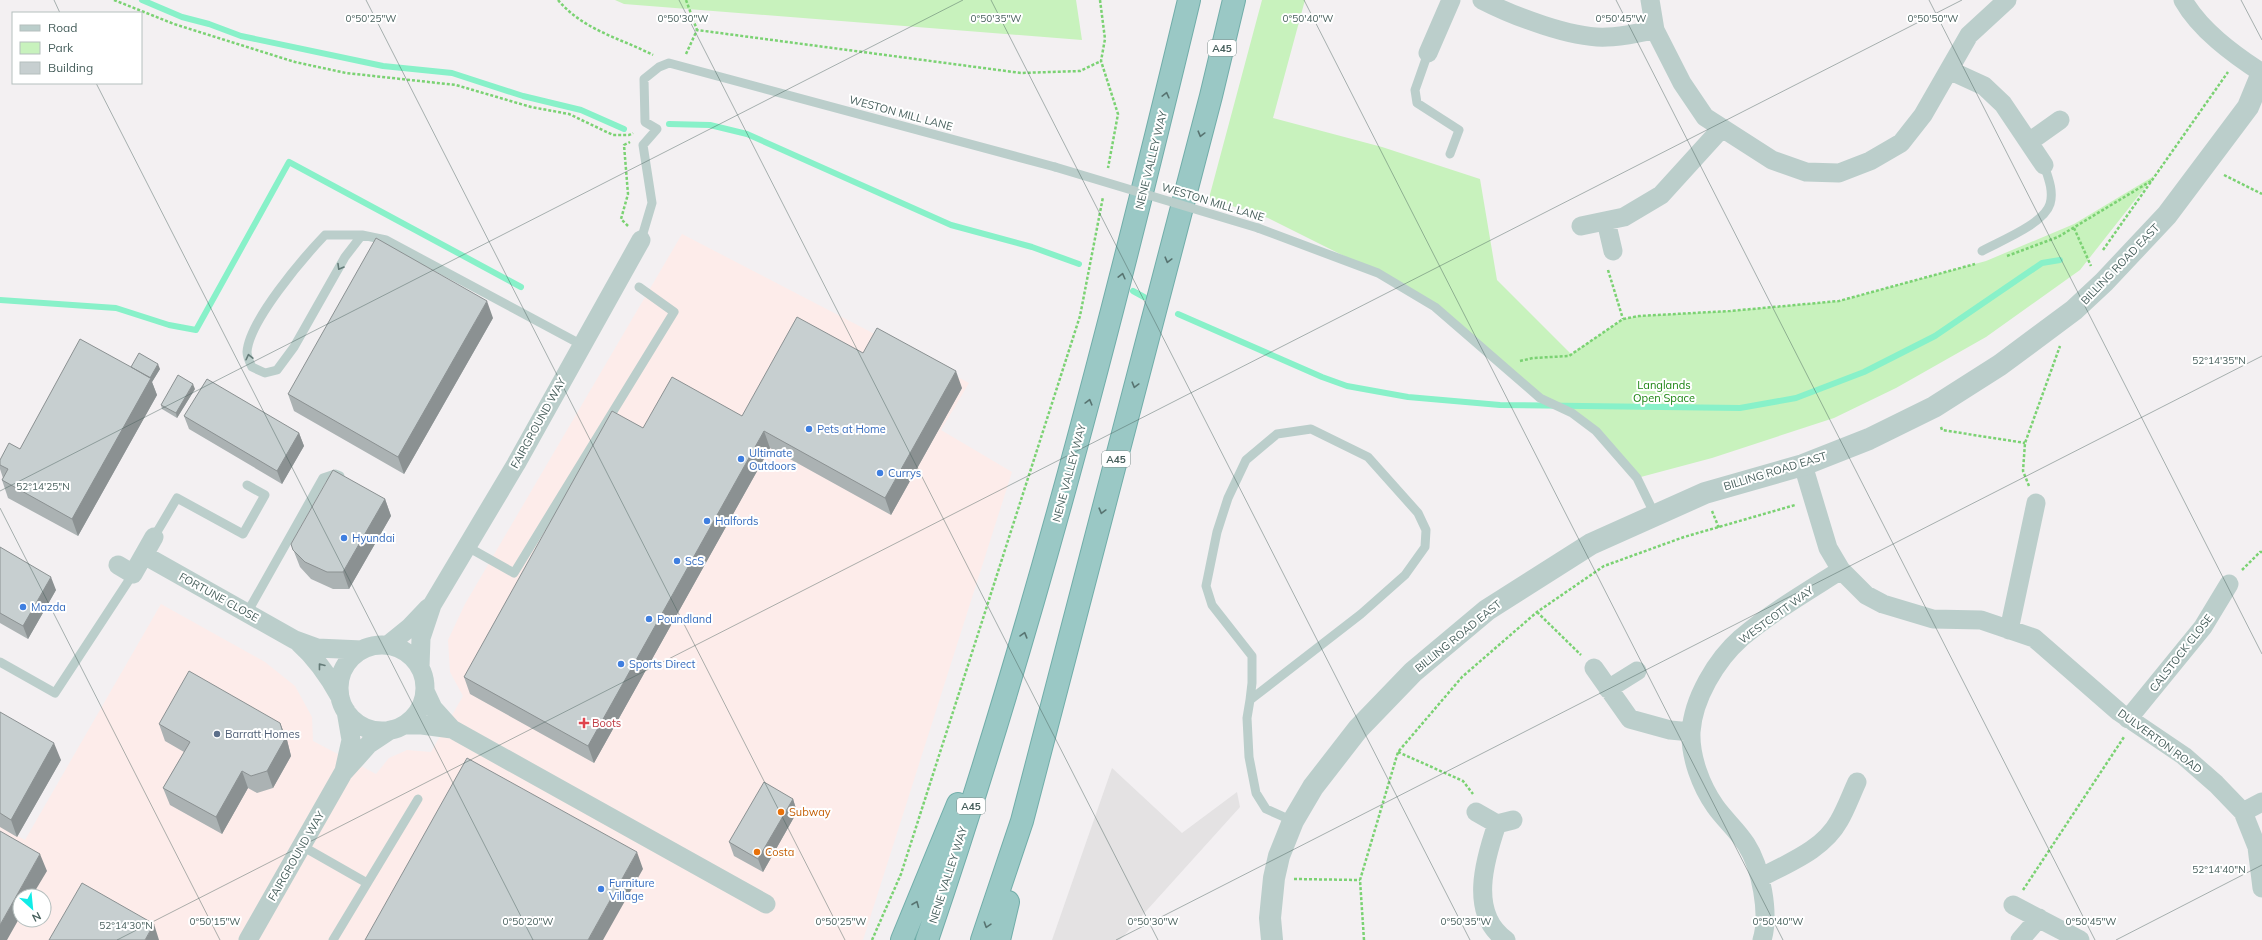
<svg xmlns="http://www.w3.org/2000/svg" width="2262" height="940" viewBox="0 0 2262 940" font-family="Mulish,sans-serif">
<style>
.commercial{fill:#fdecea;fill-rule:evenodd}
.education{fill:#e4e2e3}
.green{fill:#c8f2bd}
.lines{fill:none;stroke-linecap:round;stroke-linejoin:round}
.stream{stroke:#88f1c9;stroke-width:6}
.trunk-casing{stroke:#71ada9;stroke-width:24}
.path{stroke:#7bd273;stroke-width:2.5;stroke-dasharray:3 2;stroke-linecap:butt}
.service{stroke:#bbcecb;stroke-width:9}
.minor{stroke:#bbcecb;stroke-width:19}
.tertiary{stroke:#bbcecb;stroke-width:22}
.trunk{stroke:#9ac8c5;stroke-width:22}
.service-bridge{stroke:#bbcecb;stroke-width:9}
.wall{fill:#abb2b3}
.shaded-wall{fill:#8b9192}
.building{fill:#c7cfd0;stroke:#8b9192}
.oneway{stroke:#587471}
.oneway2{stroke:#647b78}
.ticks{fill:none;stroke:#475f5c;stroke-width:1;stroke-opacity:0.45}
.shop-dot{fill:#3f7fe0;stroke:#fff;stroke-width:1.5}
.health-dot{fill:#e0444e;stroke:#fff;stroke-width:1.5}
.service-dot{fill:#5c6f8a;stroke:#fff;stroke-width:1.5}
.food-dot{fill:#e8710a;stroke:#fff;stroke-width:1.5}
.labels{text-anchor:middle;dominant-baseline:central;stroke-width:4;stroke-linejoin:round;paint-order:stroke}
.shield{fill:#fff;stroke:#7e8f8d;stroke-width:1}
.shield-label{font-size:10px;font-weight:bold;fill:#475f5c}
.street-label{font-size:11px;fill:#475f5c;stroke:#fff}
.park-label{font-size:11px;fill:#1d8513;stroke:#fff}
.shop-label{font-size:11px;fill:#366cbe;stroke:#fff;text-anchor:start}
.health-label{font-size:11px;fill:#be3a42;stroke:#fff;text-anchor:start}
.service-label{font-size:11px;fill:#4e5e75;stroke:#fff;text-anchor:start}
.food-label{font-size:11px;fill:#c56008;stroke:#fff;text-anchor:start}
.ticks-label{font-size:10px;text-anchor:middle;fill:#475f5c;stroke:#fff;stroke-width:4;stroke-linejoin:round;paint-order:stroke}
</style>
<rect width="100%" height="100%" fill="#f3f0f2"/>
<path class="commercial" d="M 682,234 L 969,383 L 941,430 L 1012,472 L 863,940 L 0,940 L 0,826 L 25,840 L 161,604 L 265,662 L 295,686 L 312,717 L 313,741 L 376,774 L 389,758 L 407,750 L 431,752 L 463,696 L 450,672 L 448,640 L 465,604 ZM 20,896 L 44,896 L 44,920 L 20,920 Z"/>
<path class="education" d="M 1112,768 L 1182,833 L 1237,792 L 1240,807 L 1120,940 L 1052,940 Z"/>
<path class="green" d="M 615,0 L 1076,0 L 1082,40 L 624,4 Z
M 1262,0 L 1305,0 L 1273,118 L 1382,147 L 1480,179 L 1497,280 L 1571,354 L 1623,319 L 1639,316 L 1730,311 L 1839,301 L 1986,261 L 2074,224 L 2154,176 L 2080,270 L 1986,337 L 1896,388 L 1834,418 L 1712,458 L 1637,478 L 1596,431 L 1540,398 L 1435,307 L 1378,273 L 1268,218 L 1209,198 Z"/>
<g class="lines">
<path class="stream" d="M 142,0 L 182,17 L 209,24 L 241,36 L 383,66 L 452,73 L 523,96 L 581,110 L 624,129
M 669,124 L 710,125 L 747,134 L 951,225 L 1032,247 L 1079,264
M 1133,291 L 1144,297
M 0,300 L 116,308 L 169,325 L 196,330 L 289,162 L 521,287
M 1178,314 L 1322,377 L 1347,386 L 1408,397 L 1500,405 L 1740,408 L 1796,398 L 1864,372 L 1935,336 L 2042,263 L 2060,260"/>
<g class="trunk-casing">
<path id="trunk" d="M 902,940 L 958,804
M 927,940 C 1032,632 1113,317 1189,0
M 982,940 L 1022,821 L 1211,96 L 1234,0
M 999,940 L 1008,902"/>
</g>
<path class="path" d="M 114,0 L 174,24 L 295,62 L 346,73 L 456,85 L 531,107 L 569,114 L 613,135 L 629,135 L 633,133
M 558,0 C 583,30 620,38 653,55
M 686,0 L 697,30
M 1100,0 L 1105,39 L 1101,61 L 1118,114 L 1108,168
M 686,54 L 697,30 L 1021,73 L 1080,71 L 1101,61
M 2224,175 L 2262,194
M 628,226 L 621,219 L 628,194 L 624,145 L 630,142
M 2074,228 L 2091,266
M 2103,250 L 2228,72
M 2007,256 L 2058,237 L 2151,181
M 1608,270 L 1623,319
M 1520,361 L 1533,358 L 1569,356 L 1623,319 L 1639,316 L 1730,311 L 1839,301 L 1975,264
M 1941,427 L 1942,430 L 2025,443
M 2029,486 L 2023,471 L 2025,443 L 2060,346
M 1712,511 L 1719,528
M 2242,570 L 2260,552 L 2262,552
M 1537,612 L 1581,655
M 1398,752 L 1463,781 L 1473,794
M 1294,879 L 1360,880
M 2023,890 L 2124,737
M 872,940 L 901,874 L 1080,316 L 1103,197
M 1364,940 L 1360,880 L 1398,752 L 1462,677 L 1537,612 L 1604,566 L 1684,537 L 1795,505"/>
<path class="service" d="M 1428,53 L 1415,90 L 1417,103 L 1459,130 L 1450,154
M 1258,228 L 1378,273 L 1435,307 L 1540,398 L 1572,413 L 1596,431 L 1637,478 L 1655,515
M 362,235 L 345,257 L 294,347 L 277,370 L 265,373 L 252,367 C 250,363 247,357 247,352 C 249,321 303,258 325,235 L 362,235 L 386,240 L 582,345
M 641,240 L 652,203 L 643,145 L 657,129 L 645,122 L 644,79 L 659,67 L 669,63 L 1055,167
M 1982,251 C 2000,241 2044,224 2050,204 C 2054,191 2048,177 2044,165
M 154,537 L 177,498 L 243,534 L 265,495 L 247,485
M 466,546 L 514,573 L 674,312 L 639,287
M 247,613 L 323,478 L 335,474 L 340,476
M 0,662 L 55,693 L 133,574
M 1250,700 L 1361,614 L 1405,575 L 1425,547 L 1426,530 L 1418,513 L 1368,457 L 1311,429 L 1277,434 L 1246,460 L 1228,498 L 1217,532 L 1206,586 L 1212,605 L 1252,656 L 1252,683 L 1250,700 L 1247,718 L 1249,757 L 1256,793 L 1266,809 L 1293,821
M 302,846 L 367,883
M 333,940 L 418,799"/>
<path class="minor" d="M 1482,0 C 1513,16 1573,39 1607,37 C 1623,37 1640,32 1655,30
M 1650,0 L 1655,30 L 1682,83 L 1705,117 L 1772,160 L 1806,172 L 1839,173 L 1870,161 L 1901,143 L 1923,115 L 1969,35 L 2007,0
M 2183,0 C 2200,30 2233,54 2262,73
M 1428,53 L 1451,0
M 1949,70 L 1984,86 L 2003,104 L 2044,165
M 2029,142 L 2060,120
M 1606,221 L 1613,251
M 1581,226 L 1624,217 L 1661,195 L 1721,129
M 1803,465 L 1828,548 L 1841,570 L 1866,595 L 1883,604 L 1933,619 L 1981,620 L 2034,638 L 2119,712 L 2184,756 L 2216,784 L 2243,812 L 2257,847 L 2262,888
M 144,555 L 295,640 L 317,648 L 362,650
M 118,565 L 133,574 L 154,537
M 2009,630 L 2036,503
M 299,643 C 317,659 329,677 340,697
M 388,645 L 409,628 L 428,608
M339 688a43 43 0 1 1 86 0a43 43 0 1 1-86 0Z
M 420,667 L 421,638 L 432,605 L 516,464 L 641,240
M 1594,668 L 1630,719 L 1670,730 L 1691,732
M 1608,689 L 1637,671
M 425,691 L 433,708 L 452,729 L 766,904
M 2128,719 L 2203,627 L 2229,584
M 404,725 L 422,725 L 452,729
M 344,771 L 351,740 L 346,711
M 1476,812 L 1497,824 L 1513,820
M 2243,812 L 2262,802
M 1497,824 C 1485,859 1468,914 1506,940
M 1760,878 C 1788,863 1823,850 1839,821 C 1846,809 1851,795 1857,782
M 2013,905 L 2080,940
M 248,940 L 343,773 L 369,744 L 390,730
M 1762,940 C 1770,914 1761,867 1746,844 C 1737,830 1724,819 1715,806 C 1701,786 1690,757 1691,732 C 1693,699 1716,660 1741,638 C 1772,612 1808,591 1841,570
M 2020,940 L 2039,918"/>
<path class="tertiary" d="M 1272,940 L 1270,918 L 1274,878 L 1279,856 L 1293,821 L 1313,787 L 1358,729 L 1413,672 L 1487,610 L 1591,544 L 1705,493 L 1803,465 L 1869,439 L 1934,407 L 2000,365 L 2074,310 L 2104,282 L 2167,215 L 2248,107 L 2262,73"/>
<use href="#trunk" class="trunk"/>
<path class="service-bridge" d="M 1055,167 L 1258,228"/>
</g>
<path class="wall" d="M 493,318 L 404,474 L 294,411 L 288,394 Z
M 863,353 L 962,388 L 891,515 L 770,448 L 594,763 L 470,694 L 464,677 L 643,428 L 742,416 Z
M 131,367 L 160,369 L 152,382 L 157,395 L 78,536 L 8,498 L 2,480 L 3,478 L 0,469 L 0,460 L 20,449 Z
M 195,389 L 177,418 L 162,409 L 161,405 Z
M 184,416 L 299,433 L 304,446 L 282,484 L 189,429 Z
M 385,499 L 391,516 L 349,589 L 333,589 L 311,579 L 300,567 L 291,544 Z
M 0,547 L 56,590 L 28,639 L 0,623 Z
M 0,712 L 61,760 L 17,837 L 0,827 Z
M 159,724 L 287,740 L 291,756 L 273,788 L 257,793 L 248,788 L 222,834 L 170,805 L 163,788 L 184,752 L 165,741 Z
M 793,799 L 797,812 L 763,872 L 734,856 L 729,842 Z"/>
<path class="shaded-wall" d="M 487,301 L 493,318 L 404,474 L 398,457 Z
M 158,364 L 160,369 L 152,382 L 157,395 L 78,536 L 72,519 Z
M 956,371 L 962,388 L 891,515 L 885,498 Z
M 193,384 L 195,389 L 177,418 L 176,413 Z
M 764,431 L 770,448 L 594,763 L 588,746 Z
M 299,433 L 304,446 L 282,484 L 277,471 Z
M 385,499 L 391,516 L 349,589 L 343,572 Z
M 51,577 L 56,590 L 28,639 L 23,626 Z
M 280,723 L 287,740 L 291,756 L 273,788 L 267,771 Z
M 54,743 L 61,760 L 17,837 L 11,820 Z
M 242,771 L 248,788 L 222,834 L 216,817 Z
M 793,799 L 797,812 L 763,872 L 758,859 Z
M 637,852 L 643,869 L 603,940 L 588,940 Z
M 40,854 L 47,871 L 32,896 L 20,896 L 20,917 L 7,940 L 0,940 L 0,925 Z
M 154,924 L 159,940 L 145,940 Z"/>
<path class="building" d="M 376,238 L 487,301 L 398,457 L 288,394 Z
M 797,317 L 863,353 L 877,328 L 956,371 L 885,498 L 764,431 L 588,746 L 464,677 L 612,411 L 643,428 L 672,377 L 742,416 Z
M 80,339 L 151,378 L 72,519 L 2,480 L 8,469 L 0,465 L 0,460 L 9,443 L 20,449 Z
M 139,353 L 158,364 L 150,378 L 131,367 Z
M 178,375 L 193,384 L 176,413 L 161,405 Z
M 207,379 L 299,433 L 277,471 L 184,416 Z
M 333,470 L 385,499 L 343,572 L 327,572 L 305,562 L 293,550 L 291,544 Z
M 0,547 L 51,577 L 23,626 L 0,613 Z
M 189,671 L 280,723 L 285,739 L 267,771 L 251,776 L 242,771 L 216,817 L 163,788 L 190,742 L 159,724 Z
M 0,712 L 54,743 L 11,820 L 0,813 Z
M 467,758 L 637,852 L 588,940 L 365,940 Z
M 764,782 L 793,799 L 758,859 L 729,842 Z
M 0,831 L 40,854 L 0,925 Z
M 82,883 L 154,924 L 145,940 L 49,940 Z"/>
<defs><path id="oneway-chevron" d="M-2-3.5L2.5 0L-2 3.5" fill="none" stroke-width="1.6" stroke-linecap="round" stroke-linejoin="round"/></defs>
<g class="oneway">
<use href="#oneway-chevron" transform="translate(1166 95) rotate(-76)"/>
<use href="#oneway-chevron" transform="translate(1201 134) rotate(105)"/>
<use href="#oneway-chevron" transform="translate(1168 260) rotate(105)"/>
<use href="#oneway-chevron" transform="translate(1122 276) rotate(-76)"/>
<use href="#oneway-chevron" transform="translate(1135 385) rotate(105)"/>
<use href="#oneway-chevron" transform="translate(1089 402) rotate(-75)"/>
<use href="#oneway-chevron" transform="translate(1102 511) rotate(105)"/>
<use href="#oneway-chevron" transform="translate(1024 635) rotate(-74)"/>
<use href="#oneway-chevron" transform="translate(916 904) rotate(-68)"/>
<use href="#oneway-chevron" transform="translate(987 925) rotate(108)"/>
</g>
<g class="oneway2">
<use href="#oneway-chevron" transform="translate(340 267) rotate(120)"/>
<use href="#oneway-chevron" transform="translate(249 357) rotate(-103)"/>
<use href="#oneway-chevron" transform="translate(321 666) rotate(-128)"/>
</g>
<path class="ticks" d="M 54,0 L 60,13M 366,0 L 845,940M 679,0 L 1158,940M 991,0 L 1470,940M 1304,0 L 1783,940M 1616,0 L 2095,940M 1929,0 L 2262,654M 2241,0 L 2262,40M 96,83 L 533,940M 0,491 L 963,0M 0,508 L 220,940M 117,940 L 1962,0M 1116,940 L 2262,356M 2116,940 L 2262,865"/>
<g class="shop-dot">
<circle cx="809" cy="429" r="4"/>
<circle cx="741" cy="459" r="4"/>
<circle cx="880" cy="473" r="4"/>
<circle cx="707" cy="521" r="4"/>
<circle cx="344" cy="538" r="4"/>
<circle cx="677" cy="561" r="4"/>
<circle cx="23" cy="607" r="4"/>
<circle cx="649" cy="619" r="4"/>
<circle cx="621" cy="664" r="4"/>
<circle cx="601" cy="889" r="4"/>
</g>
<path class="health-dot" d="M582 717h4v4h4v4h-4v4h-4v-4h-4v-4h4z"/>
<circle class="service-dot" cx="217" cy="734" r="4"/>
<g class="food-dot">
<circle cx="781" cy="812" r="4"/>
<circle cx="757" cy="852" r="4"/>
</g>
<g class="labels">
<g class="shield">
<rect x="1208" y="40" width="28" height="16" rx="3"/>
<rect x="1102" y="451" width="28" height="16" rx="3"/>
<rect x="957" y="798" width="28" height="16" rx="3"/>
</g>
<g class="shield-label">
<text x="1222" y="48">A45</text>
<text x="1116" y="459">A45</text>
<text x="971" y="806">A45</text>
</g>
<g class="street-label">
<text transform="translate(901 113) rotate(15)">WESTON MILL LANE</text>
<text transform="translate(1151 160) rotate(-76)">NENE VALLEY WAY</text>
<text transform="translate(1213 202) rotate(17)">WESTON MILL LANE</text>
<text transform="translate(2120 264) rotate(-46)">BILLING ROAD EAST</text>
<text transform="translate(538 423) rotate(-61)">FAIRGROUND WAY</text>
<text transform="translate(1775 471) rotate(-17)">BILLING ROAD EAST</text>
<text transform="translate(1069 473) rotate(-75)">NENE VALLEY WAY</text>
<text transform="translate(219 597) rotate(29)">FORTUNE CLOSE</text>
<text transform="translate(1776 615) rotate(-36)">WESTCOTT WAY</text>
<text transform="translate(1458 636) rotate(-39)">BILLING ROAD EAST</text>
<text transform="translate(2181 653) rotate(-52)">CALSTOCK CLOSE</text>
<text transform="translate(2160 741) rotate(36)">DULVERTON ROAD</text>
<text transform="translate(296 856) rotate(-60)">FAIRGROUND WAY</text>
<text transform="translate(948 875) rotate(-72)">NENE VALLEY WAY</text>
</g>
<g class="park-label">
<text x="1664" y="385">Langlands<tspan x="1664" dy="13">Open Space</tspan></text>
</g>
<g class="shop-label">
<text x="817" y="429">Pets at Home</text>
<text x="749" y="453">Ultimate<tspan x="749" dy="13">Outdoors</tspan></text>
<text x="888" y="473">Currys</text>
<text x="715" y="521">Halfords</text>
<text x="352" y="538">Hyundai</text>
<text x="685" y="561">ScS</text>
<text x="31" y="607">Mazda</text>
<text x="657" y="619">Poundland</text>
<text x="629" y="664">Sports Direct</text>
<text x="609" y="883">Furniture<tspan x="609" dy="13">Village</tspan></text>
</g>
<g class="health-label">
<text x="592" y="723">Boots</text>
</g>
<g class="service-label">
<text x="225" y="734">Barratt Homes</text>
</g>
<g class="food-label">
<text x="789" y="812">Subway</text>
<text x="765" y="852">Costa</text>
</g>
</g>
<g class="ticks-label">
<text x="371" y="22">0°50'25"W</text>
<text x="683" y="22">0°50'30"W</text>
<text x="996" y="22">0°50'35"W</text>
<text x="1308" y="22">0°50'40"W</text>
<text x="1621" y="22">0°50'45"W</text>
<text x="1933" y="22">0°50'50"W</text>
<text x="2219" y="364">52°14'35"N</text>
<text x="43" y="490">52°14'25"N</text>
<text x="2219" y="873">52°14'40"N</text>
<text x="215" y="925">0°50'15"W</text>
<text x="528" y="925">0°50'20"W</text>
<text x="841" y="925">0°50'25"W</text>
<text x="1153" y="925">0°50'30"W</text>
<text x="1466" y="925">0°50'35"W</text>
<text x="1778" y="925">0°50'40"W</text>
<text x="2091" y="925">0°50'45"W</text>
<text x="126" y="929">52°14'30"N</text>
</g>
<rect x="12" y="12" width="130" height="72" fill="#ffffff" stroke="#b5bfbe"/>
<rect x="20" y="25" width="20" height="6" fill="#bbcecb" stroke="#b5bfbe"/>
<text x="48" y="32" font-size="12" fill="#475f5c">Road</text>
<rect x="20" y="42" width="20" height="12" fill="#c8f2bd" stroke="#b5bfbe"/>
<text x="48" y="52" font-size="12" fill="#475f5c">Park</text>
<rect x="20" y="62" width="20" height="12" fill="#c7cfd0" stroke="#b5bfbe"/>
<text x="48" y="72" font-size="12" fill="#475f5c">Building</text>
<g transform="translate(32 908) rotate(153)"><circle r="19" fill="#ffffff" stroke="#b5bfbe"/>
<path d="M0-3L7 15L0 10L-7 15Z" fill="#10ece7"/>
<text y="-6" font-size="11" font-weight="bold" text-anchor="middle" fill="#475f5c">N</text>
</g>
</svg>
